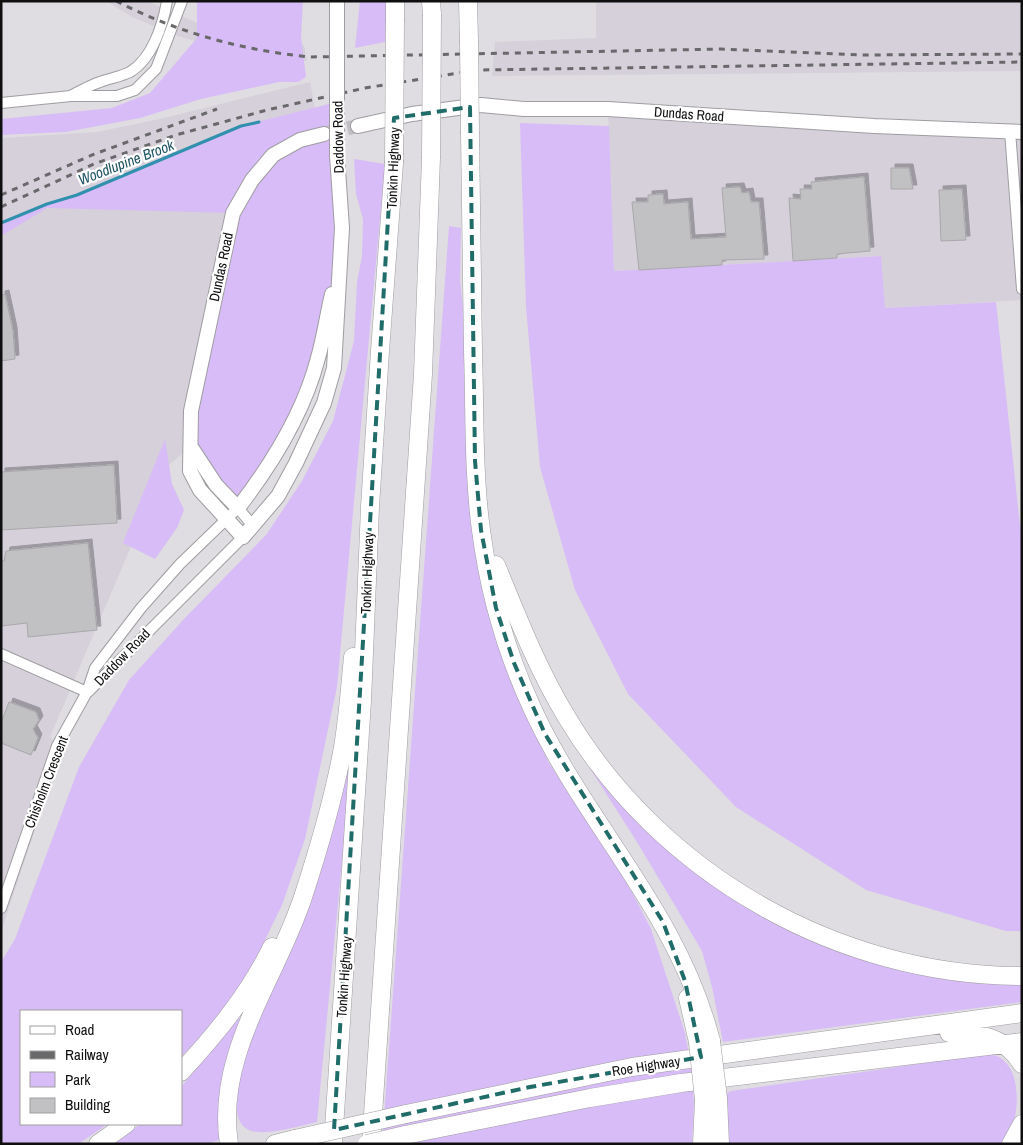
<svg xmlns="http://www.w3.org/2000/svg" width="1023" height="1145" viewBox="0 0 1023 1145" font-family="'Archivo Narrow',sans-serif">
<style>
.built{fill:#d5d0da}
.green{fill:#d8bcf7}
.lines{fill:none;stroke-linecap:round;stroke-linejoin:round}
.stream{stroke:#3090ad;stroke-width:3}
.building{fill:#c1c0c3;stroke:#a9a8ab;filter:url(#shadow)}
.secondary-tunnel{stroke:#c0bec2;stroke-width:14;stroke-dasharray:14 7;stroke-linecap:butt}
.minor-casing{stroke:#9f9da1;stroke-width:12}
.secondary-casing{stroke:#9f9da1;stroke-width:16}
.motorway-casing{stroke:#9f9da1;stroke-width:19}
.minor{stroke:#fff;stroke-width:10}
.secondary{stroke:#fff;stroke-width:14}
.motorway{stroke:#fff;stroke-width:18}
.rail{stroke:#69686a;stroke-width:3;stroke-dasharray:6 6;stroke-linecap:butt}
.secondary-bridge-casing{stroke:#9f9da1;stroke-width:16;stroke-linecap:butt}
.motorway-bridge-casing{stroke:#9f9da1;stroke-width:19;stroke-linecap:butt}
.secondary-bridge{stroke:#fff;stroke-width:14}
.motorway-bridge{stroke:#fff;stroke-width:18}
.marked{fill:none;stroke:#206c69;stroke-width:4;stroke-dasharray:10 6;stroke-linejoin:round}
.labels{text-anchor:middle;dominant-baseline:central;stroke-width:4.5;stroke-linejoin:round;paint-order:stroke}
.street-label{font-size:14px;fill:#100f10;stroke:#fff}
.water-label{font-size:15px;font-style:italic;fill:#225666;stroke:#fff}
</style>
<defs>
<filter id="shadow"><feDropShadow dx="4" dy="-4" stdDeviation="0" flood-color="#0004"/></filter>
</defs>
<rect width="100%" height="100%" fill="#dfdde1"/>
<path class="built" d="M 106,1 L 147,1 L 220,33 L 304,45 L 307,61 L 229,51 L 178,36 L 132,17 Z
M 596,1 L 1022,1 L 1022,71 L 492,76 L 495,42 L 596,38 Z
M 310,82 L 315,108 L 241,127 L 243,212 L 197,441 L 164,469 L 50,737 L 62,749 L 1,932 L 1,138 L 97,132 L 164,118 Z
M 608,109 L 1022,132 L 1022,300 L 885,308 L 880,256 L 614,271 Z"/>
<path class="green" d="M 197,1 L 303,1 L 301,37 L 306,77 L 298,82 L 279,82 L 201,99 L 140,118 L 66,132 L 1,135 L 1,119 L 112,108 L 150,93 L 197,38 Z
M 360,1 L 390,1 L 392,19 L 386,20 L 385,42 L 355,48 Z
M 337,102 L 341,273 L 303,400 L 238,508 L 191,447 L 232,213 L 47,208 L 1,236 L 1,223 L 47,204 L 77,195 L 241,126 Z
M 520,123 L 609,126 L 614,271 L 881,256 L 885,308 L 996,302 L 1022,544 L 1022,931 L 1006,931 L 866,890 L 736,807 L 628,694 L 575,590 L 540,467 L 526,307 Z
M 354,159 L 385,164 L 337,687 L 305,839 L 282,905 L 250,971 L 208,1029 L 181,1057 L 181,1011 L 21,1011 L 21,1124 L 108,1124 L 78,1144 L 1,1144 L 1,962 L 15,939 L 79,767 L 129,680 L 183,620 L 266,535 L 302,481 L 333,421 L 354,341 L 357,282 L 362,256 L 363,219 L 356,194 Z
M 449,226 L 461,228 L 460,280 L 464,317 L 469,471 L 525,712 L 549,763 L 597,835 L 631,890 L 651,929 L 685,1033 L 692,1070 L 694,1107 L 692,1144 L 382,1144 Z
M 165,439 L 172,484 L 184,510 L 177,528 L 155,559 L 123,543 Z
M 353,747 L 317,1122 C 252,1138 226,1145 240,1068 Z
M 589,753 L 691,862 L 833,942 L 1022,980 L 1022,1002 L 723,1042 L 712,987 L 702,951 L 637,842 L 582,756 Z
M 241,1016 C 227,1055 212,1098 222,1139 L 206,1144 L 114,1144 L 140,1124 L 181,1124 L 181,1087 Z
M 987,1054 C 1023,1055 1023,1115 1005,1144 L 720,1144 L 718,1098 L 731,1091 Z"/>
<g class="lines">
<path class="stream" d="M 1,223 L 47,204 L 77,195 L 241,126 L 259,122"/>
</g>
<path class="building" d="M 891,168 L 909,168 L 913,189 L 891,189 Z
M 864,177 L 870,251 L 837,254 L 837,258 L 793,261 L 789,198 L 801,199 L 800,189 L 812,189 L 811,182 Z
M 740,187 L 742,193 L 749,192 L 751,202 L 759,202 L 764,259 L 722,260 L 722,265 L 639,270 L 632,202 L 648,202 L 648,195 L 663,194 L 664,204 L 688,202 L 691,239 L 726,237 L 722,188 Z
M 962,189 L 966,240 L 941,241 L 939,190 Z
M 5,294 L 13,331 L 15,359 L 1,361 L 1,295 Z
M 114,465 L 117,523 L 1,530 L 1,472 Z
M 88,543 L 97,630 L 28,637 L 27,623 L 1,626 L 1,561 L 4,561 L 6,551 Z
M 9,702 L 36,712 L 39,720 L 33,729 L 38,738 L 31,755 L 1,743 L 1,723 Z"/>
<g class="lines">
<path class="secondary-tunnel" d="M 327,133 L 358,126"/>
<g class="minor-casing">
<path id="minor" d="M 72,95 C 81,91 90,85 100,82 C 110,78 120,77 130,72 C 152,59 163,25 167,1
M 1,103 L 71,96 L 117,96 L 135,90 L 156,69 L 182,1
M 1010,131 L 1022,289
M 1,654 L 87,692
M 88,692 L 243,537
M 1,908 L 57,746 L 87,692 L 95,668 L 141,608 L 180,564 L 238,508 L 254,527"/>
</g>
<g class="secondary-casing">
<path id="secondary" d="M 337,49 L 337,1
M 358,126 L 412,114 L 481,105 L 524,109 L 608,109 L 874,126 L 1022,132
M 324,134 L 300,140 L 273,155 L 252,180 L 233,213 L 191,411 L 190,471 L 200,490 L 243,537 L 278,496 L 296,463 L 324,403 L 334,368 L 342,228 L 337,155
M 191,447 L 216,485 L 238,508 C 272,464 304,412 318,358 C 324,337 327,315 332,294"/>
</g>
<g class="motorway-casing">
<path id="motorway" d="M 395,1 L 395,19
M 431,1 L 432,15
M 468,1 L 469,41
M 470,134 C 471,206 472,279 473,351 C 475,411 473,471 481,530 C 489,592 507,654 533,710 C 587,827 678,911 711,1041
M 496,565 C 517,616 537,668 566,716 C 660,874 838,976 1022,976
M 688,998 L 698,1042
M 949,1033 C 978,1033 1005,1036 1022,1064
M 181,1072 C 216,1034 249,994 272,947
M 718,1098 L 720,1144
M 406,1114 L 632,1067 L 1022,1013
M 405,1135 L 590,1098 L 681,1083 L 1022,1042
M 98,1144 L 126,1124
M 229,1144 C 215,1054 276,979 303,897 C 319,848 334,798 343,747 C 348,717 350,687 353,657
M 275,1144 L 295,1139
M 333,1144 L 362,701 L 370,507 L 380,351 L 394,163
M 371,1144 L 423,374 L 431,158
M 702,1144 L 704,1100
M 1011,1144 L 1022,1124"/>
</g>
<use href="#minor" class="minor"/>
<use href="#secondary" class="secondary"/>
<use href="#motorway" class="motorway"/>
<path class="rail" d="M 116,1 C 179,33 241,50 310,57 L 721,49 L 862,55 L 1022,54
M 1,195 L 92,155 L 217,109
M 1,207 L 94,164 L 176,135 L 267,110 L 365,88 L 477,70 L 1022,62"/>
<g class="secondary-bridge-casing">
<path id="secondary-bridge" d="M 337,155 L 337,49"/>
</g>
<g class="motorway-bridge-casing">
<path id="motorway-bridge" d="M 469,41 L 470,134
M 431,158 L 432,15
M 394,163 L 395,19
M 711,1041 L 718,1098
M 698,1042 L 704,1100
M 295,1139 L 406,1114
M 367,1144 L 405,1135"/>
</g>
<use href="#secondary-bridge" class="secondary-bridge"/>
<use href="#motorway-bridge" class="motorway-bridge"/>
</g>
<path class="marked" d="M 470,107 L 475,461 L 481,530 L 496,608 L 514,663 L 545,734 L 663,922 L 685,981 L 701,1057 L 530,1087 L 334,1130 L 394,118 Z"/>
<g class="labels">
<g class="street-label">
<text transform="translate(689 114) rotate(4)">Dundas Road</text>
<text transform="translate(338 137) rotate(-91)">Daddow Road</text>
<text transform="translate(393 168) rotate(-88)">Tonkin Highway</text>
<text transform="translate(221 267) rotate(-78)">Dundas Road</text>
<text transform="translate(367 573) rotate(-88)">Tonkin Highway</text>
<text transform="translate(122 657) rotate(-46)">Daddow Road</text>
<text transform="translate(46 782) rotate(-69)">Chisholm Crescent</text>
<text transform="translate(344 977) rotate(-86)">Tonkin Highway</text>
<text transform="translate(646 1066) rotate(-9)">Roe Highway</text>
</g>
<g class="water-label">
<text transform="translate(126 162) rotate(-21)">Woodlupine Brook</text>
</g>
</g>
<rect width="1023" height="1145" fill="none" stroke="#100f10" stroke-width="5"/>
<rect x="20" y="1010" width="162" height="115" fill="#ffffff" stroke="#9f9f9f"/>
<rect x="30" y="1026" width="25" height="8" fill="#ffffff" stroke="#9f9f9f"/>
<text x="65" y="1035" font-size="15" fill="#100f10">Road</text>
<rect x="30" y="1051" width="25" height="8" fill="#69686a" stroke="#9f9f9f"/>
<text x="65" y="1060" font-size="15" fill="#100f10">Railway</text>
<rect x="30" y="1072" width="25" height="15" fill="#d8bcf7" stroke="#9f9f9f"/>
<text x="65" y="1085" font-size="15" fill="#100f10">Park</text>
<rect x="30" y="1098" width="25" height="15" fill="#c1c0c3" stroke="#9f9f9f"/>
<text x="65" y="1110" font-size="15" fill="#100f10">Building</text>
</svg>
